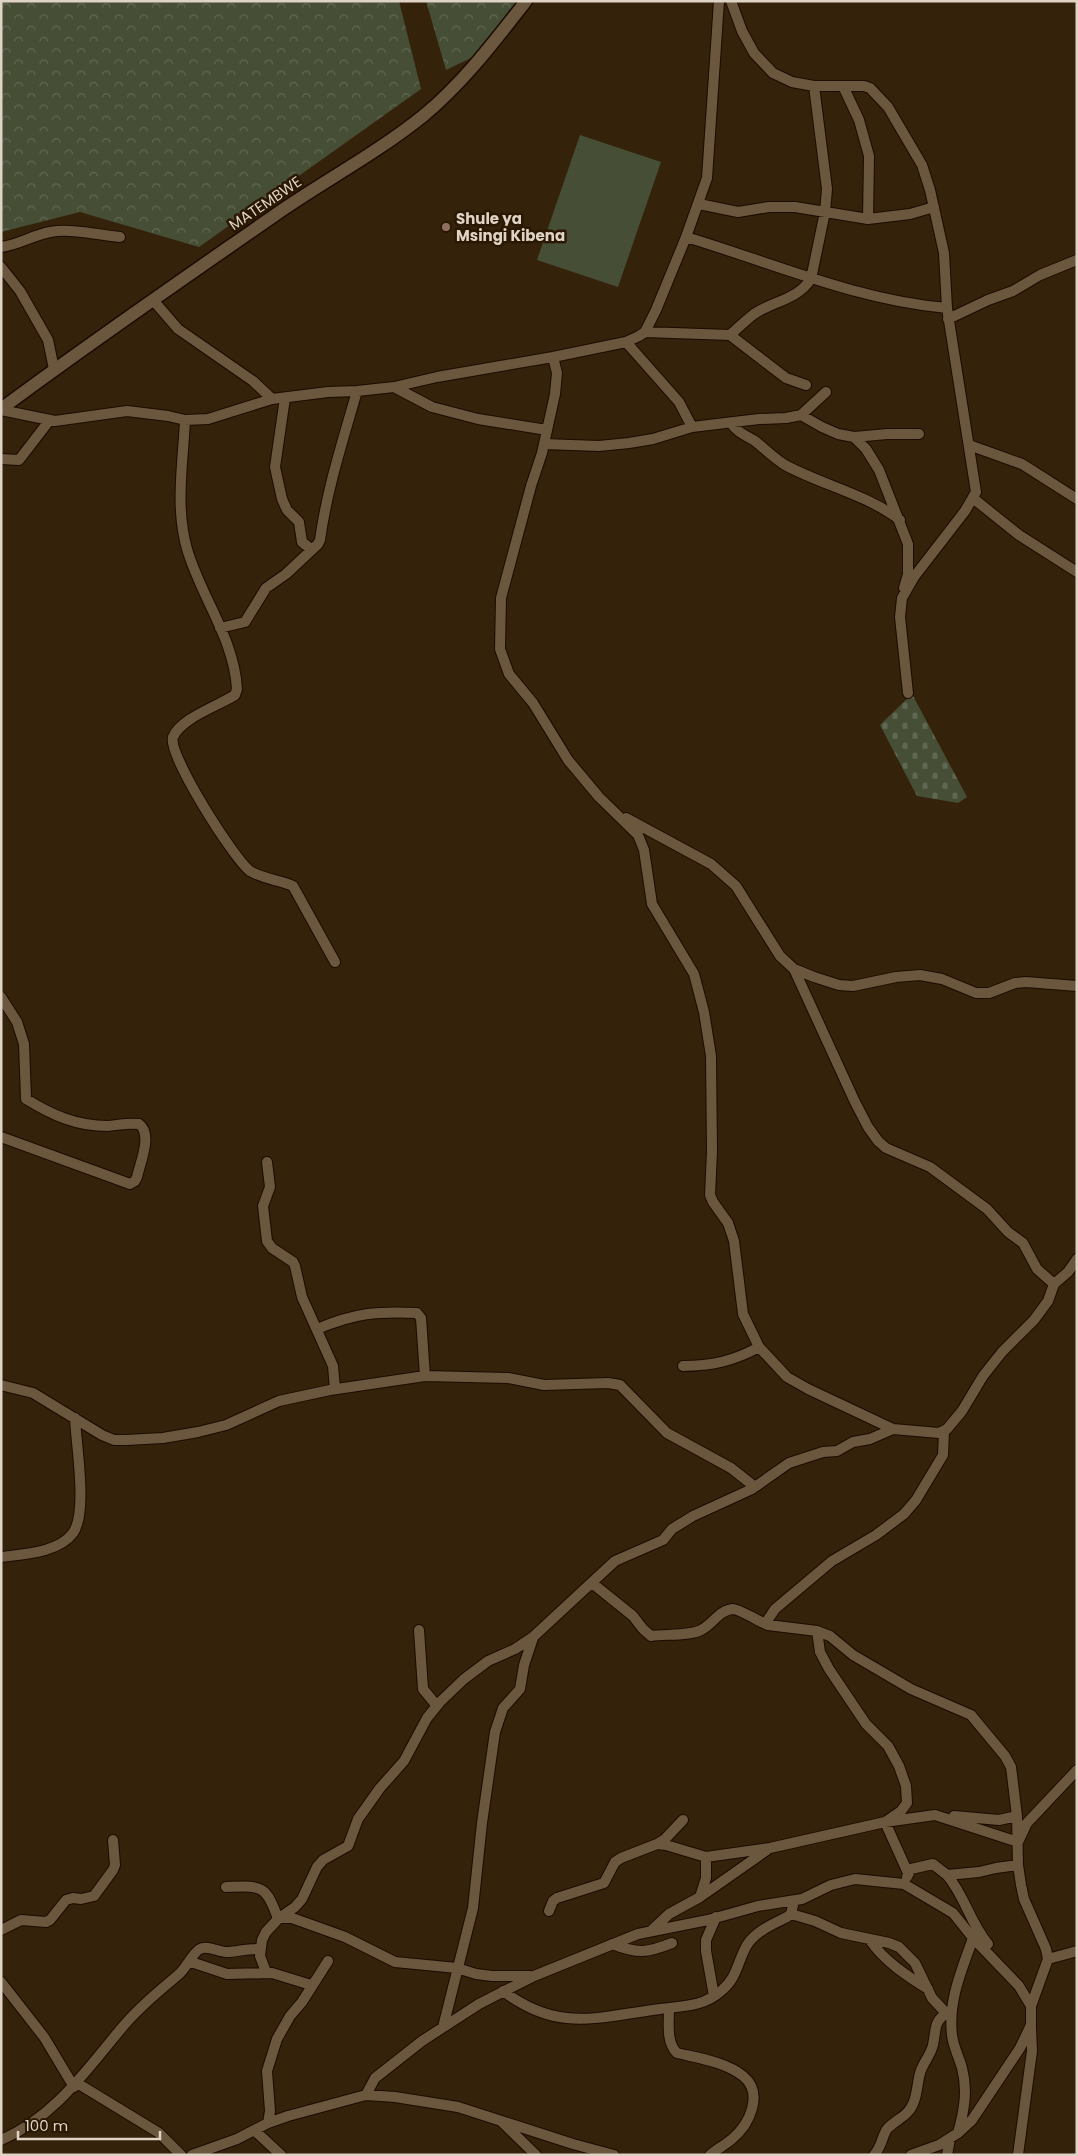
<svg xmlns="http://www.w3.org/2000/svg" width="1078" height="2156" viewBox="0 0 1078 2156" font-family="Poppins,sans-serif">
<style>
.forest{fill:url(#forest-crowns)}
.cemetery{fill:url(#cemetery-stones)}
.garden{fill:#464f36}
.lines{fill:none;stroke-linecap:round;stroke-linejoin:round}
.minor-casing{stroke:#1b0b00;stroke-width:12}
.secondary-casing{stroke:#1b0b00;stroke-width:15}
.minor{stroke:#6b563e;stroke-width:10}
.secondary{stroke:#6b563e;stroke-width:12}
.education-dot{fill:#8d6e63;stroke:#2a1802;stroke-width:2}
.labels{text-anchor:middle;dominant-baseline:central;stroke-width:5;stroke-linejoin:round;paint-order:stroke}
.street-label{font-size:15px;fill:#dfd3c6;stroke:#2a1802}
.poi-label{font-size:15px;font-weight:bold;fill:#dfd3c6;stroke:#2a1802;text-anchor:start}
</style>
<defs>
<pattern id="forest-crowns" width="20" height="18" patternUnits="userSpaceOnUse" patternTransform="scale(1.25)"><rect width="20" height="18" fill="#464f36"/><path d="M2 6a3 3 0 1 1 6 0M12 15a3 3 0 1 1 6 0" fill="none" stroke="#606752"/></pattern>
<pattern id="cemetery-stones" width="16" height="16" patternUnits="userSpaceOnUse" patternTransform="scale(1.25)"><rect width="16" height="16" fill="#464f36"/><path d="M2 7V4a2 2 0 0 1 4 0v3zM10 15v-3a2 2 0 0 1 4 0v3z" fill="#606752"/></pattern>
</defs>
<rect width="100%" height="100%" fill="#34220a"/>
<path class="forest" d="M 1,1 L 399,1 L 421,89 L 199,247 L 80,212 L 1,232 Z
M 426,1 L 520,1 L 477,55 L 446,70 Z"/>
<path class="cemetery" d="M 912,694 L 967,797 L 958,803 L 917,796 L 880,725 Z"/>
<path class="garden" d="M 580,135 L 661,162 L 618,287 L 537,260 Z"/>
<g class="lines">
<g class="minor-casing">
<path id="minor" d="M 731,1 L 742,31 L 754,53 L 773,73 L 792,82 L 814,86 L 864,86 L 870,88 L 888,107 L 922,165 L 930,190 L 944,253 L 947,308 L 976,492 L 965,511 L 914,577 L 902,598 L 900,617 L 908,693
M 843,86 L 859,120 L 869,156 L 868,219
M 699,204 L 738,212 L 769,207 L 795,207 L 868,219 L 910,214 L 934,207
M 686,237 C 773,263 856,300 947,308
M 1,247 C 18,245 33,235 50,232 C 72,228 98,235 120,237
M 1,267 L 20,291 L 48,340 L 54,369
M 153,300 L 178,329 L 253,381 L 272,399
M 948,319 L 988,300 L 1013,291 L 1040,275 L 1077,260
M 645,332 L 730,335 L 786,378 L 806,385
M 730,335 C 738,328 746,320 754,314 C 773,301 797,300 811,279 L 825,212 L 827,189 L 814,86
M 626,342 L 679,402 L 692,427
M 553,357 L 557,373 L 555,394 L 542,453 L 531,486 L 501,598 L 500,649 L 509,674 L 533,703 L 568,760 L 599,797 L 638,835 L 644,850 L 652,904 L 694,974 L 704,1012 L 711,1056 L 712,1151 L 710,1195 L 713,1202 L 728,1223 L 734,1241 L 743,1314 L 759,1347 L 787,1377 L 808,1389 L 893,1429 L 939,1433 L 947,1429 L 962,1411 L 983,1376 L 1002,1352 L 1034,1320 L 1048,1301 L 1054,1284 L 1068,1272 L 1077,1259
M 394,387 L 432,407 L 478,419 L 547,430
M 285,398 L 275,467 L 282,499 L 287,510 L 299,522 L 302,542 L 312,550
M 1,410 L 55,421 L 127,411 L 168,416 L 185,420 L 208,419 L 272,399 L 328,392 L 357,391 L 394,387 L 437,377 L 553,357 L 626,342 L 639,336 L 645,332 L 656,310 L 686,237 L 707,178 L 719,1
M 801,415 L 822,427 L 838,434 L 854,437 L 887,434 L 919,434
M 185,420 C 183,464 175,507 187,549 C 201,597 234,638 237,689 L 235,695 C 218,706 181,718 173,737 C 167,754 234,859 250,871 C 263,879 280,880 293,886 L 335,962
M 731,423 C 739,434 744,434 755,441 C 765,449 774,458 785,465 C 822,485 866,494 900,520
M 854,437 L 866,449 L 879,470 L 908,544 L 908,574 L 904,588
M 544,444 L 599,446 L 629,443 L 653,439 L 692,427 L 759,419 L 786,418 L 801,415 L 826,392
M 969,445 L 1022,464 L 1077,499
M 1,459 L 19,460 L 49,421
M 974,499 L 1019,535 L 1077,572
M 220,628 L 245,622 L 266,588 L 286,574 L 318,544 L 320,540 C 327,489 343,440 357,391
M 626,818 L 711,864 L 736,886 L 780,956 L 794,969 L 814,977 L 839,985 L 853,986 L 896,977 L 920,975 L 942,979 L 976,993 L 989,993 L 1015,983 L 1026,982 L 1077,986
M 794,969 L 855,1102 L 868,1127 L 878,1141 L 886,1148 L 930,1167 L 987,1209 L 1008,1232 L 1023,1243 L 1037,1269 L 1054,1284
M 1,997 L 17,1022 L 24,1044 L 26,1099 C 52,1115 76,1126 108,1126 C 118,1125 128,1123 139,1124 C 153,1134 140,1163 137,1177 L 135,1181 L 130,1184 L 1,1137
M 267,1162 L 270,1187 L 263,1206 L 267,1241 L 272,1248 L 293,1262 L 295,1266 L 302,1297 L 333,1366 L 335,1389
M 317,1329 C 355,1313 377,1311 417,1313 L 421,1318 L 425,1376
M 683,1366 C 711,1366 734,1361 759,1347
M 1,1385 L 33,1393 L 102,1435 L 114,1440 L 126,1440 L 163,1438 L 198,1432 L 226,1425 L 279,1401 L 330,1390 L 425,1376 L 508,1378 L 544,1385 L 608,1383 L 620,1385 L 667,1433 L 731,1468 L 755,1487
M 1,1557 C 24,1554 58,1553 73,1533 C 88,1512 76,1445 75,1418
M 592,1583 L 633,1616 L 643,1629 L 651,1636 C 665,1634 690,1636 701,1630 C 713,1624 719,1610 733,1609 C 739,1609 760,1622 768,1625
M 419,1630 L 423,1689 L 437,1706
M 817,1631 L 820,1652 L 829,1669 L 866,1724 L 888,1746 L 899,1766 L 906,1786 L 907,1803 L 901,1811 L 885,1822 L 908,1873
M 954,1816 L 999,1820 L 1017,1816
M 657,1844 L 666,1845 L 706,1857 L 770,1848 L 885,1822 L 935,1815 L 1018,1842 L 1027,1823 L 1077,1770
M 947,1875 C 965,1896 970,1923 988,1944
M 907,1877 L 911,1869 L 933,1864 L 947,1875 L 979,1872 L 996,1868 L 1018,1865
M 226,1887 C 261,1886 266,1884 278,1919
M 700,1897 L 706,1878 L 706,1857
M 549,1911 L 553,1901 L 557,1898 L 604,1883 L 615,1862 L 621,1858 L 657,1844 L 665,1839 L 683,1820
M 791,1914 L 815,1921 L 841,1933 L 889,1943 L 899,1947 L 915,1963 L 932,1998 L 946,2013
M 280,1918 L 292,1918 L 345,1937 L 395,1962 L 457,1968 L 476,1974 L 492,1976 L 530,1976
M 1,1930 L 21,1920 L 46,1922 L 50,1920 L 66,1900 L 73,1898 L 81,1899 L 94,1896 L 113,1870 L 115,1865 L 113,1840
M 652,1930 L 669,1914 L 700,1897 L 767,1850
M 870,1940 C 884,1961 907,1976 928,1989
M 612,1944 C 638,1954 647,1953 672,1943
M 1048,1959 L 1077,1951
M 191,1962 L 227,1974 L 272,1973 L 311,1985
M 266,1972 L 260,1956 L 262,1940 L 266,1932 L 279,1918 L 295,1907 L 302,1899 L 317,1867 L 323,1860 L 348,1846 L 358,1819 L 380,1788 L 404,1761 L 427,1718 L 440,1702 L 464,1679 L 488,1661 L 515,1649 L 533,1637 L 615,1561 L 663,1540 L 672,1529 L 693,1516 L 752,1489 L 789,1463 L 823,1452 L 837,1451 L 853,1442 L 870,1439 L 893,1429
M 1,1982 L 44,2037 L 74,2087
M 503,1991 C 559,2033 597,2017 660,2009 C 682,2006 703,2007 721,1991 C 738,1977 737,1962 747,1945 C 756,1931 773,1924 787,1917 L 791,1914 L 794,1901
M 714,1996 L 706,1951 L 706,1940 L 716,1917
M 669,2008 C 669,2024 666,2042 677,2053 C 698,2058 726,2062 743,2076 C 764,2093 750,2124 732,2139 C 725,2145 717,2149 710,2155
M 443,2027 L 473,1908 L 482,1823 L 495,1732 L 503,1708 L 520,1689 L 524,1665 L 533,1638
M 77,2083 L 159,2133 L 181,2155
M 366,2095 L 375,2078 L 422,2041 L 479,2004 L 534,1976 L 638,1934 L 708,1920 L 758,1906 L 802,1899 L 831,1885 L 855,1879 L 904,1884 L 953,1913 L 973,1938 L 1019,1986 L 1031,2006
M 501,2121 L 536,2155
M 268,2123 L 270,2111 L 267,2071 L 277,2039 L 290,2016 L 302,2002 L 328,1961
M 254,2130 L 281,2155
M 958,2133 C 964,2111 968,2091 962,2068 C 959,2057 953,2046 952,2035 C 948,2000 962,1970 973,1938
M 1,2140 C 53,2118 85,2072 120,2030 C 137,2009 158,1992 178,1975 C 186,1969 193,1952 200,1949 C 207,1945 219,1952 226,1952 C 238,1952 246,1948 260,1949
M 192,2155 L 237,2139 L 268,2123 L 288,2116 L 366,2095 L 395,2097 L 458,2107 L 573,2144 L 614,2155
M 874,2155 C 883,2145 882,2134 888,2128 C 897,2119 908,2116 913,2104 C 918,2093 917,2081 921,2070 C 924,2062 931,2054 933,2045 C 937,2027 932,2022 951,2010
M 911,2155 L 939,2145 L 958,2133 L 972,2120 L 1020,2048 L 1031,2025 L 1031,2006 L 1048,1959 L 1046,1949 L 1024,1899 L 1021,1885 L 1018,1865 L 1017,1816 L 1011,1767 L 1005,1756 L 971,1715 L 911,1689 L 853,1655 L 830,1636 L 817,1631 L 768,1625 L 767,1621 L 775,1609 L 832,1561 L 876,1535 L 904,1514 L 916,1500 L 943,1455 L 944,1432
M 947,2155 L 950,2139
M 1018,2155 L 1032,2051 L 1031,2027"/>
</g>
<g class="secondary-casing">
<path id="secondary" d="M 1,409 C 91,342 183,279 275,215 C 324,181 377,153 423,116 C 463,83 494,42 526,1"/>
</g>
<use href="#minor" class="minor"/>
<use href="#secondary" class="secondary"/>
</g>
<circle class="education-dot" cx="446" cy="227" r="5"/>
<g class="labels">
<g class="street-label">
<text transform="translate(265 203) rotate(-34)">MATEMBWE</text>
</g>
<g class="poi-label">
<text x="456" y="218">Shule ya<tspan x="456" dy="17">Msingi Kibena</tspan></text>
</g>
</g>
<rect width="1078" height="2156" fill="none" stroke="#dfd3c6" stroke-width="5"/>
<path d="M18 2131v8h142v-8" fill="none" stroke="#dfd3c6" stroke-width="2.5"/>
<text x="25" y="2131" font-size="15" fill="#dfd3c6" stroke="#2a1802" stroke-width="4" paint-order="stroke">100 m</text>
</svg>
